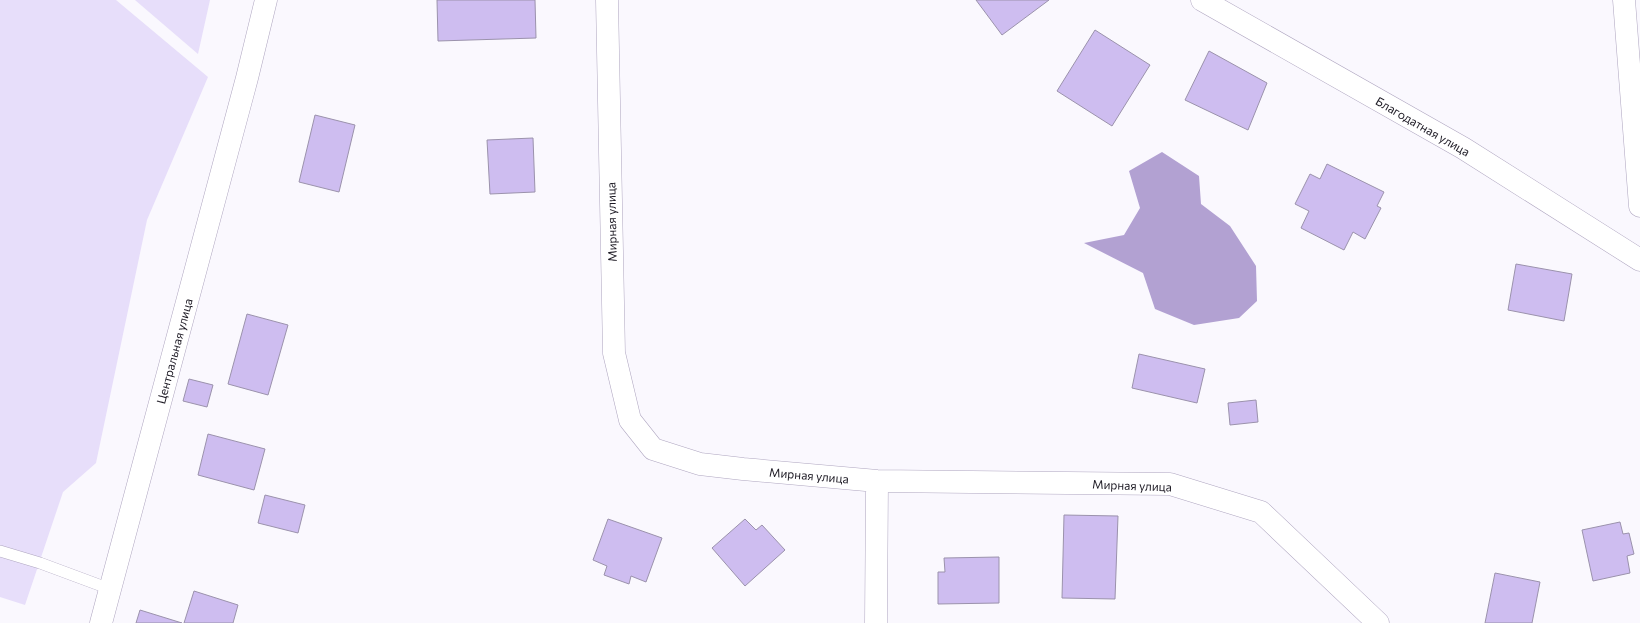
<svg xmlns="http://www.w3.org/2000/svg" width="1640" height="623" viewBox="0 0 1640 623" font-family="Commissioner,sans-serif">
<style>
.green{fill:#e7defa}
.water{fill:#b2a1d2}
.building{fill:#cebdf0;stroke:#9b92ac}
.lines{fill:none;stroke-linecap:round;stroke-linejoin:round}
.lane-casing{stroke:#afa6c0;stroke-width:12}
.street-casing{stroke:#afa6c0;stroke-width:23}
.secondary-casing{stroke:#afa6c0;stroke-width:23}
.lane{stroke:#fff;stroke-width:11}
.street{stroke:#fff;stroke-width:22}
.secondary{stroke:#fff;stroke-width:22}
.labels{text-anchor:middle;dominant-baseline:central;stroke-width:3;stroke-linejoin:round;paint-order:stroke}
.street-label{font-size:12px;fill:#1c1923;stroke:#fff}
</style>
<rect width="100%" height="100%" fill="#faf8fe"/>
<path class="green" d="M 0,0 L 116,0 L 208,77 L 147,220 L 96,463 L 63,492 L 25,605 L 0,597 Z
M 135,0 L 210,0 L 198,54 Z"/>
<path class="water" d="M 1162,152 L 1199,176 L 1201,204 L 1230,226 L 1256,266 L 1257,301 L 1239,318 L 1194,325 L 1155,309 L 1143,273 L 1084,243 L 1124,235 L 1140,208 L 1129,171 Z"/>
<path class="building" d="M 437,0 L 535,0 L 536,38 L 438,41 Z
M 976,0 L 1049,0 L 1002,35 Z
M 1095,30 L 1150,65 L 1112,126 L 1057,91 Z
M 1209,51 L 1267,83 L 1248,130 L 1185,100 Z
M 315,115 L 355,125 L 339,192 L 299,182 Z
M 533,138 L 535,192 L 490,194 L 487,140 Z
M 1327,164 L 1384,192 L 1377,206 L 1381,208 L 1365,239 L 1353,232 L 1344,250 L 1301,228 L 1309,211 L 1295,204 L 1310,174 L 1320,179 Z
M 1516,264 L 1572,274 L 1564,321 L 1508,310 Z
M 247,314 L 288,325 L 268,395 L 228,384 Z
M 1139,354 L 1205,369 L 1197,403 L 1132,388 Z
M 189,379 L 213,385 L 207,407 L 183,401 Z
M 1256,400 L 1258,422 L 1230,425 L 1228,403 Z
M 208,434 L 265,449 L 254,490 L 198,475 Z
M 265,495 L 305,505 L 298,533 L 258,523 Z
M 1064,515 L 1118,516 L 1115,599 L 1062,598 Z
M 608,519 L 662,538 L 646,582 L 631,576 L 629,584 L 604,575 L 607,566 L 593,560 Z
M 745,519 L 756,530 L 762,525 L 785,550 L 745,586 L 712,548 Z
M 1620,522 L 1623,534 L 1629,533 L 1634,554 L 1627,556 L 1630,573 L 1593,581 L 1582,530 Z
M 999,557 L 999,603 L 938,604 L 938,572 L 945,572 L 944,558 Z
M 1495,573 L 1540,582 L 1532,623 L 1485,623 Z
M 194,591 L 238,605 L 233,623 L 184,623 Z
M 140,610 L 182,623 L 136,623 Z"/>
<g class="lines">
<g class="lane-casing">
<path id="lane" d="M 0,551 L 40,563 L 110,589"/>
</g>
<g class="street-casing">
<path id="street" d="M 607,0 L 614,353 L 630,420 L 653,449 L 700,464 L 743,469 L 877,481 L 1170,484 L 1261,512 L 1378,623
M 1202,0 L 1463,148 L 1640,260
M 1624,0 L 1640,206
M 876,623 L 877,481"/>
</g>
<g class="secondary-casing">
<path id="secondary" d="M 101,623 L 247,78 L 266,0"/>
</g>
<use href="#lane" class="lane"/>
<use href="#street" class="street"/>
<use href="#secondary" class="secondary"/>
</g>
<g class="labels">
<g class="street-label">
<text transform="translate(1423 126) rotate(30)">Благодатная улица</text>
<text transform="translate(611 222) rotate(-91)">Мирная улица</text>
<text transform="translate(174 351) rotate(-75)">Центральная улица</text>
<text transform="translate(809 475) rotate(5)">Мирная улица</text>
<text transform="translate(1132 485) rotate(2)">Мирная улица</text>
</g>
</g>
</svg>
